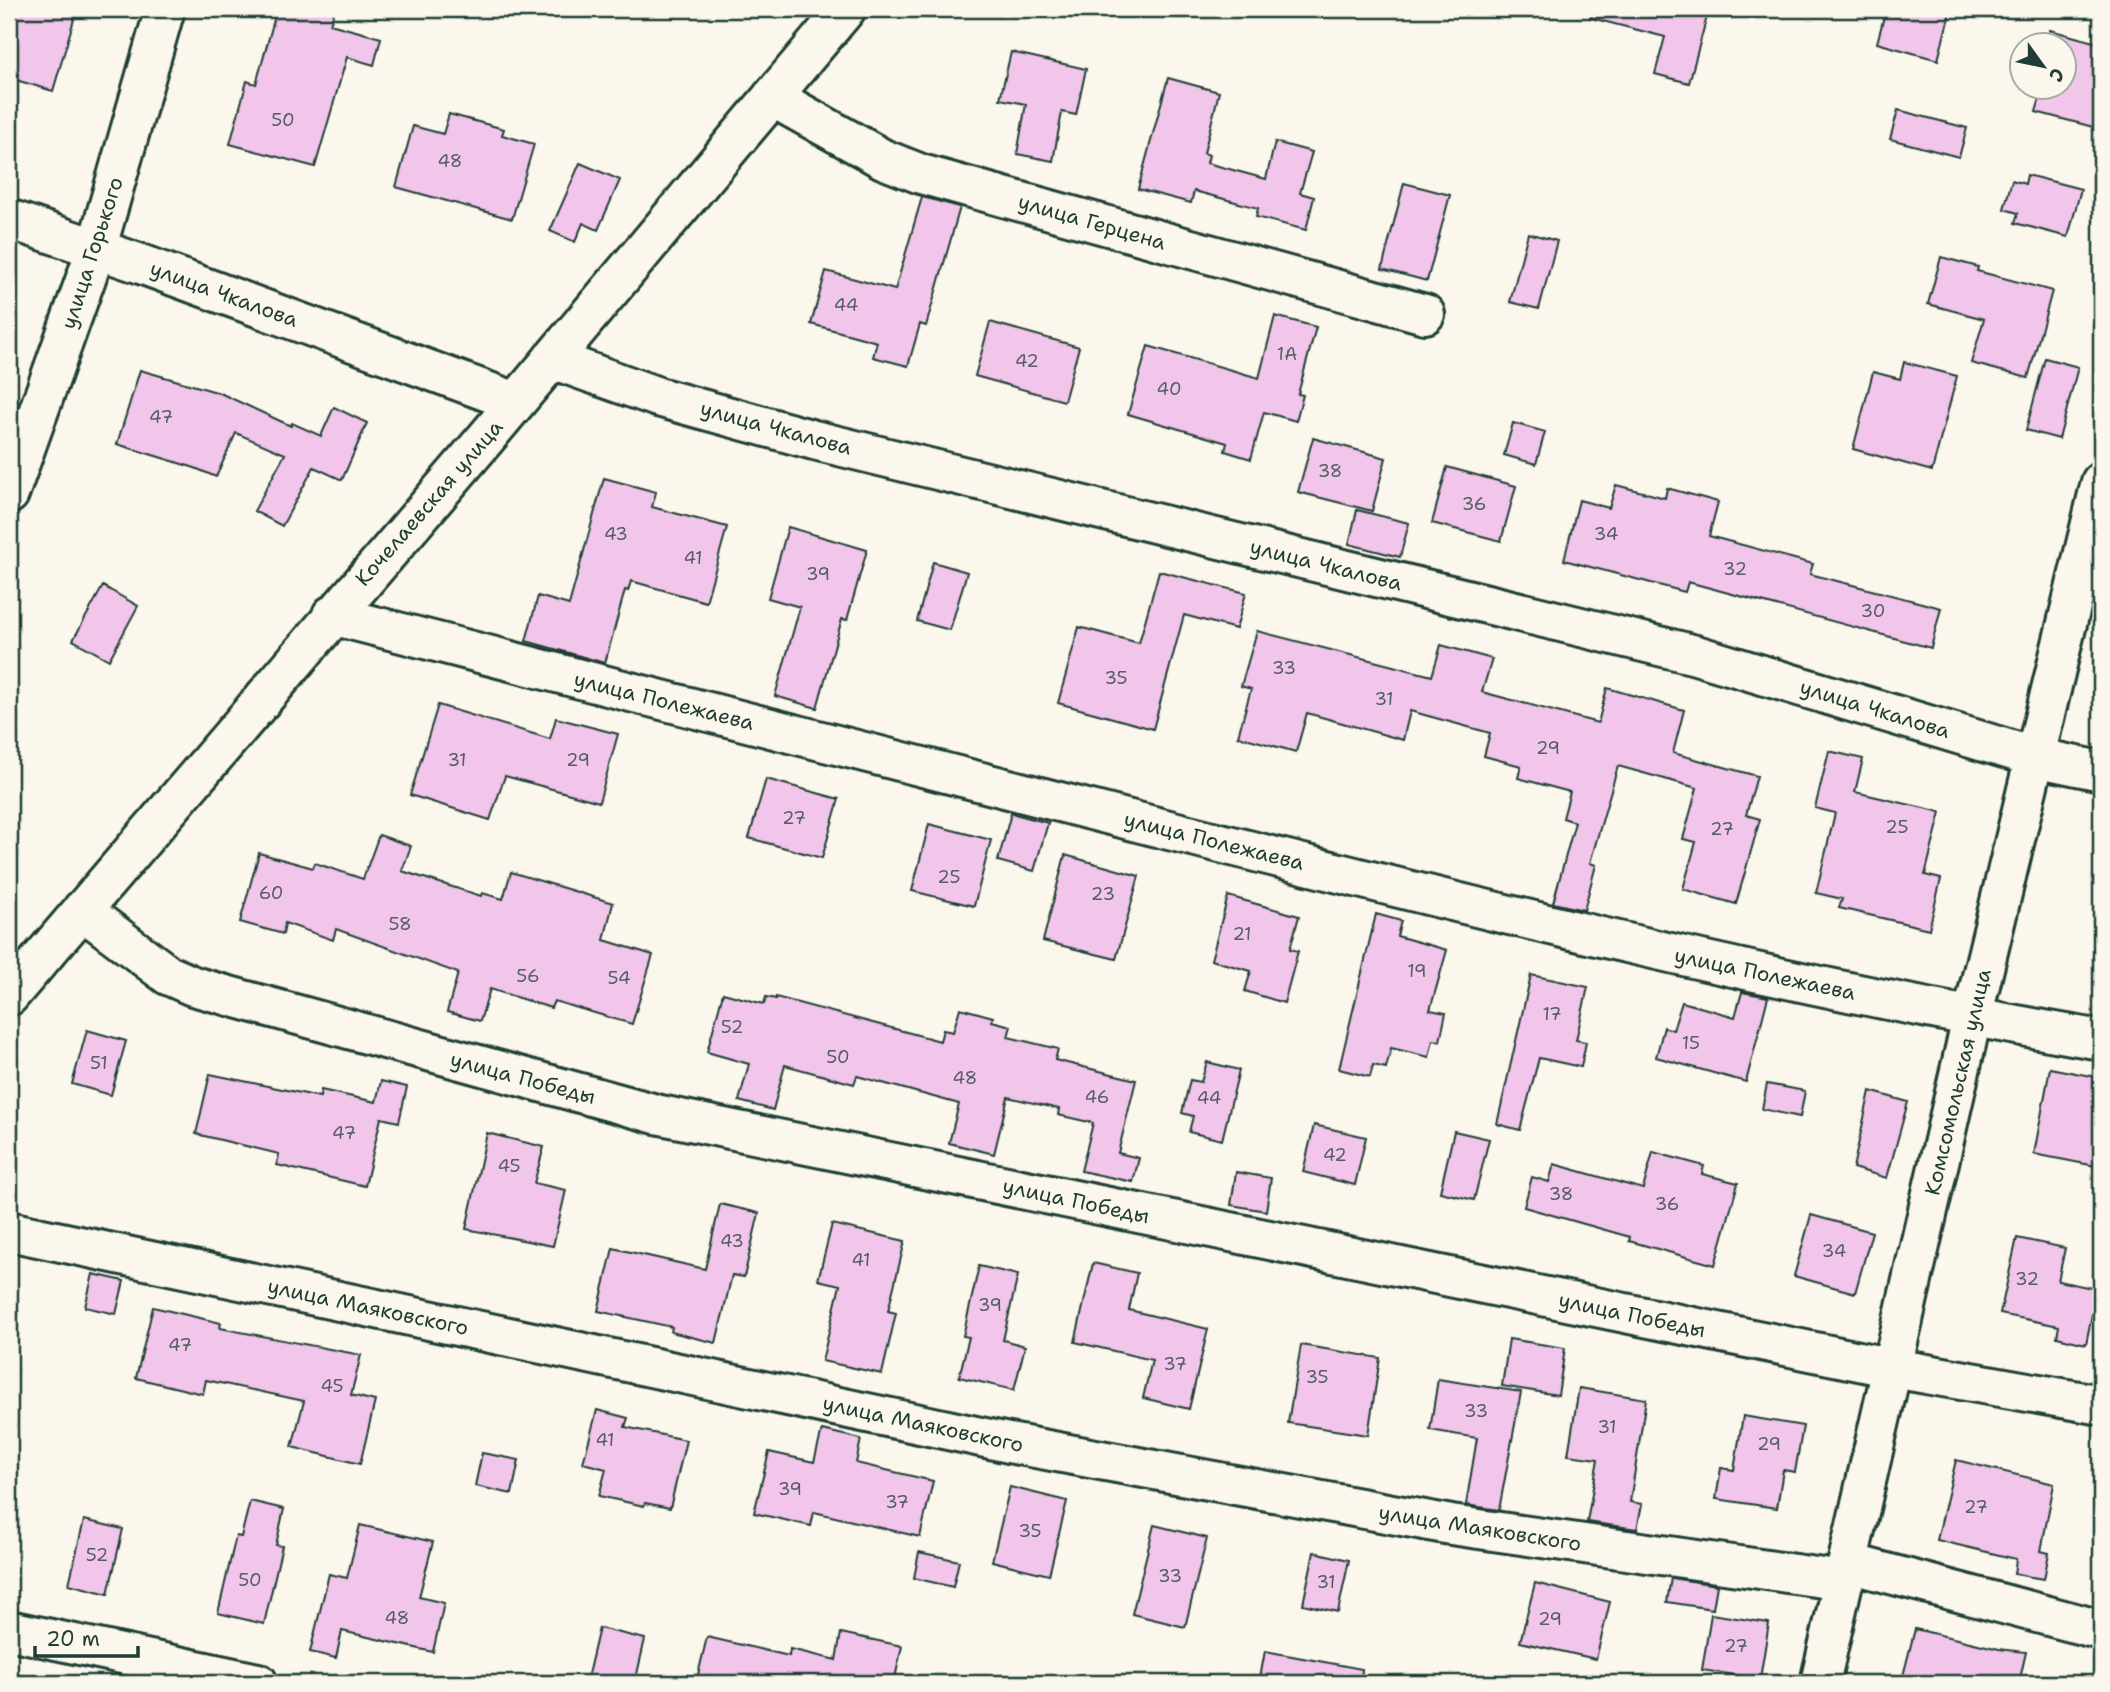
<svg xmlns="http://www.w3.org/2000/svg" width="2110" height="1692" viewBox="0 0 2110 1692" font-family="'Shantell Sans',sans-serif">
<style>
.building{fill:#f2c5eb;stroke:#1f3d34;stroke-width:2}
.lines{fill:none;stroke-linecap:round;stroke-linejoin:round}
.minor-casing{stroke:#1f3d34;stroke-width:44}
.major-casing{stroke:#1f3d34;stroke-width:44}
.minor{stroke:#fbf7ec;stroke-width:38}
.major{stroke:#fbf7ec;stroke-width:38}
.labels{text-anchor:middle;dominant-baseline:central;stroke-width:5;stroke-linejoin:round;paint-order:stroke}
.number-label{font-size:18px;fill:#545f62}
.street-label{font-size:21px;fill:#1f3d34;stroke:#fbf7ec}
</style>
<rect width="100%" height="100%" fill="#fbf7ec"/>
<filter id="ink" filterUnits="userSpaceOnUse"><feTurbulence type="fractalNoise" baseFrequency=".0143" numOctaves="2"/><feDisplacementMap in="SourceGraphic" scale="14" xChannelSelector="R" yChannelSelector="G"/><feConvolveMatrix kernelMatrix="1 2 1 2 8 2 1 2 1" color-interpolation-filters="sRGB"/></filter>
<g filter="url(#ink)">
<path class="building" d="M 9,9 L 77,9 L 53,91 L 9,78 Z
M 277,9 L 335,9 L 330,24 L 381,38 L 374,65 L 347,57 L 315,167 L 230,144 L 247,81 L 256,84 Z
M 1592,9 L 1709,9 L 1689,83 L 1655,74 L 1665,37 L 1591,18 Z
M 1886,9 L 1951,9 L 1938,60 L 1877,43 Z
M 2050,30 L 2101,44 L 2101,113 L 2097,128 L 2036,112 L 2043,88 L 2064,88 L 2064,46 L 2046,46 Z
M 1011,52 L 1086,69 L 1076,115 L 1062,112 L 1053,161 L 1017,154 L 1026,104 L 1000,99 Z
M 1168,78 L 1219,92 L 1204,153 L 1209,155 L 1207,163 L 1266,179 L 1275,142 L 1312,152 L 1300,193 L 1314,197 L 1306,230 L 1256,217 L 1258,208 L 1194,191 L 1191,203 L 1138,189 Z
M 1898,110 L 1967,128 L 1959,157 L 1890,139 Z
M 449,114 L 504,129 L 502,135 L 534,144 L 512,219 L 396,187 L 413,126 L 443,134 Z
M 580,163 L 620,180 L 598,230 L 583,223 L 575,242 L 550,231 Z
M 2027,175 L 2081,189 L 2068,237 L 2015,223 L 2018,213 L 2004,209 L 2012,180 L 2025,184 Z
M 1404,183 L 1450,195 L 1427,281 L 1382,269 Z
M 922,197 L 960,207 L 926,326 L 920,324 L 908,366 L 873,357 L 877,342 L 811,324 L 826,271 L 895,290 Z
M 1528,233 L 1557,241 L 1539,309 L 1510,302 Z
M 1941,257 L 1978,267 L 1977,271 L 2052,291 L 2028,378 L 1971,363 L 1984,319 L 1928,304 Z
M 1275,316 L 1316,327 L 1298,394 L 1303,395 L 1296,421 L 1264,412 L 1251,459 L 1225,451 L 1227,443 L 1128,414 L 1148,346 L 1259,378 Z
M 990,322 L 1079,347 L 1064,401 L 975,376 Z
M 2045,358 L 2078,367 L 2059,439 L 2026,430 Z
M 1904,362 L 1957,376 L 1932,471 L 1853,449 L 1873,372 L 1900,379 Z
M 140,370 L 220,393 L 291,426 L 292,423 L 321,436 L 334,407 L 367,423 L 342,480 L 314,467 L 282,526 L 254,511 L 285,454 L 236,433 L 216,477 L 195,468 L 117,444 Z
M 1513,423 L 1545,432 L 1536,464 L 1504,455 Z
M 1313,438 L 1386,458 L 1372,511 L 1298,492 Z
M 1447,467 L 1516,486 L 1501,541 L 1432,523 Z
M 604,478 L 656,492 L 652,507 L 727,527 L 706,602 L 631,581 L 628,591 L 625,590 L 605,663 L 526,641 L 538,596 L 569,605 Z
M 1616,485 L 1665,498 L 1667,488 L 1718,502 L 1709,536 L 1813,564 L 1810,574 L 1941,608 L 1931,648 L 1688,582 L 1685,592 L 1564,560 L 1579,500 L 1609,508 Z
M 1357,510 L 1409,523 L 1400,557 L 1349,544 Z
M 788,527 L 867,550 L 847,620 L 842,619 L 817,708 L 775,696 L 800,607 L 768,598 Z
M 933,562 L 967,572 L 950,630 L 917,621 Z
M 1159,571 L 1246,593 L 1236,629 L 1184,615 L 1153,729 L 1058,703 L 1079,627 L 1139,643 Z
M 103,586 L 138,606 L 109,660 L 73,640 Z
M 1257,631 L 1432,676 L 1441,645 L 1492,659 L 1482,692 L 1598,723 L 1607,688 L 1684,710 L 1673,753 L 1757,776 L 1746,815 L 1760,819 L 1736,904 L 1683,889 L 1696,842 L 1683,839 L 1697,788 L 1618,766 L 1590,863 L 1596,865 L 1584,910 L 1553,903 L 1575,822 L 1563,818 L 1570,792 L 1518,778 L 1521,766 L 1484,756 L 1490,733 L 1410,711 L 1403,740 L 1307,713 L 1296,752 L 1238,736 L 1251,689 L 1241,686 Z
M 438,705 L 550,739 L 556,718 L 618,734 L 599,802 L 505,776 L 490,820 L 410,795 Z
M 1829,751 L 1863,759 L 1855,792 L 1941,812 L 1925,875 L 1941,879 L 1929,929 L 1839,908 L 1842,899 L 1816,893 L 1835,813 L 1815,808 Z
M 766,779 L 839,799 L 822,858 L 749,838 Z
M 1011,813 L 1048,823 L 1034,871 L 998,861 Z
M 929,824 L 991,840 L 974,906 L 912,891 Z
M 379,835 L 411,846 L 402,871 L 481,896 L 482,893 L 503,899 L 511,872 L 613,903 L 604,940 L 653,955 L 632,1024 L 554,1001 L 551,1008 L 490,989 L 480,1021 L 447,1012 L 458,973 L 336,929 L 333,940 L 285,923 L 283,934 L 240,922 L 259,853 L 313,868 L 315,863 L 363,879 Z
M 1065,855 L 1139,876 L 1116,959 L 1043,941 Z
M 1228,896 L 1299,916 L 1290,949 L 1298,951 L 1284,1003 L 1245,991 L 1251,971 L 1211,960 Z
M 1376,914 L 1401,921 L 1397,936 L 1447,950 L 1430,1010 L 1446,1013 L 1440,1041 L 1433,1040 L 1429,1057 L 1391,1048 L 1386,1068 L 1373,1065 L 1370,1077 L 1339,1069 Z
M 1531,975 L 1588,987 L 1576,1040 L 1586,1042 L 1581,1067 L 1539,1058 L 1520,1130 L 1497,1124 Z
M 1742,992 L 1768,997 L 1746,1082 L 1656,1057 L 1664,1027 L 1673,1030 L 1682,1002 L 1735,1017 Z
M 723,993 L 764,1004 L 766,997 L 776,999 L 776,997 L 940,1041 L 943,1030 L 953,1032 L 960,1008 L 993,1017 L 992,1021 L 1011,1026 L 1008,1037 L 1058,1049 L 1055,1060 L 1136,1080 L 1118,1153 L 1139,1158 L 1133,1182 L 1081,1171 L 1093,1123 L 1058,1115 L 1059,1109 L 1008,1097 L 994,1154 L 949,1143 L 959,1104 L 857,1076 L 854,1084 L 785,1065 L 773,1110 L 739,1101 L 749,1064 L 707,1052 Z
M 87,1030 L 126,1041 L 111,1095 L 72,1084 Z
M 1207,1062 L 1239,1070 L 1222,1140 L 1189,1132 L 1193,1116 L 1182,1113 L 1190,1080 L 1201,1082 Z
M 2050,1068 L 2101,1078 L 2101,1167 L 2034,1154 Z
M 210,1074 L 320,1097 L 321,1090 L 376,1102 L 381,1081 L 407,1087 L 399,1122 L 381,1118 L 365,1186 L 277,1165 L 279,1154 L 196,1134 Z
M 1767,1084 L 1805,1091 L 1800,1117 L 1762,1109 Z
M 1870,1091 L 1908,1102 L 1887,1178 L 1853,1168 Z
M 1314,1125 L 1366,1137 L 1355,1185 L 1303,1172 Z
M 1454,1131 L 1489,1139 L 1474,1200 L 1440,1192 Z
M 487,1133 L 544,1147 L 534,1183 L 566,1190 L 553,1246 L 466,1229 Z
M 1653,1152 L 1704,1166 L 1702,1174 L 1738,1183 L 1715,1265 L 1629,1241 L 1630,1237 L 1524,1207 L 1532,1177 L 1549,1182 L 1554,1164 L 1643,1189 Z
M 1236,1172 L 1271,1178 L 1266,1211 L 1231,1205 Z
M 720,1204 L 759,1213 L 744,1277 L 732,1275 L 716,1343 L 671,1332 L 672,1327 L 598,1311 L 613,1248 L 705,1269 Z
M 1811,1215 L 1872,1232 L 1855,1293 L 1794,1276 Z
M 832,1224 L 905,1241 L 888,1311 L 896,1313 L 882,1374 L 822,1361 L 840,1285 L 818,1280 Z
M 2017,1238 L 2065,1248 L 2058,1281 L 2097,1289 L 2086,1344 L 2057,1337 L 2059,1326 L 2000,1314 Z
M 1093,1263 L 1137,1273 L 1129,1310 L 1208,1329 L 1189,1409 L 1143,1398 L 1152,1360 L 1075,1342 Z
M 979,1266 L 1018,1275 L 1003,1340 L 1025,1346 L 1014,1390 L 959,1377 L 969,1337 L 963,1336 Z
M 93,1274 L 124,1281 L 116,1314 L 85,1307 Z
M 153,1307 L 221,1323 L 220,1328 L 361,1355 L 351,1395 L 375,1401 L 360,1464 L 292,1447 L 304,1401 L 206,1380 L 203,1394 L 136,1378 Z
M 1509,1339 L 1565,1348 L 1558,1395 L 1502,1386 Z
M 1301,1345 L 1380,1358 L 1368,1435 L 1288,1423 Z
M 1438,1379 L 1521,1392 L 1499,1510 L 1466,1505 L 1477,1438 L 1430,1430 Z
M 1579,1388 L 1646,1399 L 1630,1502 L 1642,1504 L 1637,1529 L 1587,1522 L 1598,1459 L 1568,1455 Z
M 597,1410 L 628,1418 L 625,1427 L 686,1440 L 670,1508 L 645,1503 L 644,1506 L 599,1496 L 606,1469 L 583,1463 Z
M 1743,1416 L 1803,1426 L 1795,1472 L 1783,1470 L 1777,1508 L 1716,1499 L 1721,1468 L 1734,1470 Z
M 822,1430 L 861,1439 L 856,1463 L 933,1481 L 920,1537 L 814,1512 L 811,1526 L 754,1513 L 769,1452 L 814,1462 Z
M 482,1453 L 519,1460 L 512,1494 L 475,1486 Z
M 1956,1460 L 2054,1484 L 2041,1551 L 2049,1553 L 2044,1579 L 2014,1574 L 2016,1559 L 1937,1540 Z
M 1010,1487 L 1067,1501 L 1049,1575 L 992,1561 Z
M 250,1501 L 284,1509 L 276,1545 L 282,1546 L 264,1624 L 218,1613 L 236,1536 L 241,1537 Z
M 84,1520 L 123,1529 L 108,1594 L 69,1584 Z
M 360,1525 L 433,1542 L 419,1597 L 444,1603 L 433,1652 L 342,1631 L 336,1658 L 310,1652 L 329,1574 L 347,1578 Z
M 1154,1525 L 1207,1538 L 1185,1627 L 1132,1614 Z
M 919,1552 L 959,1561 L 953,1587 L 914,1578 Z
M 1314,1552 L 1349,1560 L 1338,1612 L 1303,1604 Z
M 1671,1578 L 1717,1585 L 1713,1609 L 1667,1602 Z
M 1535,1583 L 1610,1602 L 1596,1659 L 1520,1642 Z
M 1711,1614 L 1769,1623 L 1760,1679 L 1702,1670 Z
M 599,1628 L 645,1639 L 635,1683 L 586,1683 Z
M 1915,1629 L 1999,1649 L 2026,1652 L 2019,1683 L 1966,1683 L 1935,1676 L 1934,1683 L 1903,1676 Z
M 841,1633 L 902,1646 L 894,1683 L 696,1683 L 707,1637 L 789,1656 L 790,1649 L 836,1660 Z
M 1265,1651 L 1362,1669 L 1361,1683 L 1291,1683 L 1260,1678 Z"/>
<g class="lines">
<g class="minor-casing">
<path id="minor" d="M 772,97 L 883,159 L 921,174 L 1425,314
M 9,219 L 141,264 L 516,402
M 552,359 L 658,397 L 814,440 L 1696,655 L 2034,757 L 2101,771
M 332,615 C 610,687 887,758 1165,829 C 1475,908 1785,986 2101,1040
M 82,910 L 168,975 L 193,986 L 656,1114 L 1893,1368 L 2101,1405
M 9,996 L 487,437 L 846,9
M 9,1231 L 1009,1443 L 1451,1525 L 1844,1581
M 1849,1563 L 2101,1630
M 9,1630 L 258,1683
M 1820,1683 L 1972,1018 L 2101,482"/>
</g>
<g class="major-casing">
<path id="major" d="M 9,494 L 96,250 L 165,9"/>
</g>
<use href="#minor" class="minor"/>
<use href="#major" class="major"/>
</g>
</g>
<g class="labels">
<g class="number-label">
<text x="283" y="120">50</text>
<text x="450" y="161">48</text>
<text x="846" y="305">44</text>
<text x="1287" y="354">1А</text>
<text x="1027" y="361">42</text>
<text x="1169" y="389">40</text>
<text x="161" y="417">47</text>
<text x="1330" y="471">38</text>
<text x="1474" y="504">36</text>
<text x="616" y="534">43</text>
<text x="1606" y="534">34</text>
<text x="693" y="558">41</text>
<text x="1735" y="569">32</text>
<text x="818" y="574">39</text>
<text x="1873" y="611">30</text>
<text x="1284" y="668">33</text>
<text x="1116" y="678">35</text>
<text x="1384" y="699">31</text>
<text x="1548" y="748">29</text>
<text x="457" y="760">31</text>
<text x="578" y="760">29</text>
<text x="794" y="818">27</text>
<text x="1897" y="827">25</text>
<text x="1722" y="829">27</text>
<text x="949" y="877">25</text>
<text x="271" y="893">60</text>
<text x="1103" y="894">23</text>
<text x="400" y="924">58</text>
<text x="1242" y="934">21</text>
<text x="1417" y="971">19</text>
<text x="528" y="976">56</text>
<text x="619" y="978">54</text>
<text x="1552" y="1014">17</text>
<text x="732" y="1027">52</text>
<text x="1691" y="1043">15</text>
<text x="838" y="1057">50</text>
<text x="99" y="1063">51</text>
<text x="965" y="1078">48</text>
<text x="1097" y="1097">46</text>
<text x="1209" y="1098">44</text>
<text x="344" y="1133">47</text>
<text x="1335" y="1155">42</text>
<text x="509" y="1166">45</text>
<text x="1561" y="1194">38</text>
<text x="1667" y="1204">36</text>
<text x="732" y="1241">43</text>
<text x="1834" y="1251">34</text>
<text x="861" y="1260">41</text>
<text x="2027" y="1279">32</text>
<text x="990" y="1305">39</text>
<text x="180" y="1345">47</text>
<text x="1175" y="1364">37</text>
<text x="1317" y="1377">35</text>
<text x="332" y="1386">45</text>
<text x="1476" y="1411">33</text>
<text x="1607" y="1427">31</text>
<text x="605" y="1440">41</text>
<text x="1769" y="1444">29</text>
<text x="790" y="1489">39</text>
<text x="897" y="1502">37</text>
<text x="1976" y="1507">27</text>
<text x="1030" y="1531">35</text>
<text x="97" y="1555">52</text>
<text x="1170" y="1576">33</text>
<text x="250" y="1580">50</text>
<text x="1326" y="1582">31</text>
<text x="397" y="1618">48</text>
<text x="1550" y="1619">29</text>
<text x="1736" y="1646">27</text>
</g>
<g class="street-label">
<text transform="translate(1092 222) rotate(16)">улица Герцена</text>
<text transform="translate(92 253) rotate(-72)">улица Горького</text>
<text transform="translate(224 294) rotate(20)">улица Чкалова</text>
<text transform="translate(776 428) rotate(15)">улица Чкалова</text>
<text transform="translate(429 503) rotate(-49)">Кочелаевская улица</text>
<text transform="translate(1326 565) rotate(14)">улица Чкалова</text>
<text transform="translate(664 701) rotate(14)">улица Полежаева</text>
<text transform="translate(1875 709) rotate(17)">улица Чкалова</text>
<text transform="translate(1214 841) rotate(14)">улица Полежаева</text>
<text transform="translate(1765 974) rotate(12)">улица Полежаева</text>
<text transform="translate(523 1078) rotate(15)">улица Победы</text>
<text transform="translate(1958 1082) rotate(-77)">Комсомольская улица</text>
<text transform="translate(1076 1201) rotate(12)">улица Победы</text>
<text transform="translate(368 1307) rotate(12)">улица Маяковского</text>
<text transform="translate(1632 1315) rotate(12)">улица Победы</text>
<text transform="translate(923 1424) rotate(12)">улица Маяковского</text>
<text transform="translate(1480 1528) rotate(9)">улица Маяковского</text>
</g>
</g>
<rect width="2110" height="1692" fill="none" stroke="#fbf7ec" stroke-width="35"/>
<rect x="18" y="18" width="2075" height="1657" fill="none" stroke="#1f3d34" stroke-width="2.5" filter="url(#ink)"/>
<g transform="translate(2043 66) rotate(123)"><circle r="33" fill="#fbf7ec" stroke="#a3ada2" stroke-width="2"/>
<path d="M0-5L12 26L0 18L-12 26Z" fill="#1f3d34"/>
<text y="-10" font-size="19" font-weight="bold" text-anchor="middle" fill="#1f3d34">С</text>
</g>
<path d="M35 1646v10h103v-10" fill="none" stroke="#1f3d34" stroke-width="3.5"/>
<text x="46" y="1646" font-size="21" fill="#1f3d34" stroke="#fbf7ec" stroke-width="5" paint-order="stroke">20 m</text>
</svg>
